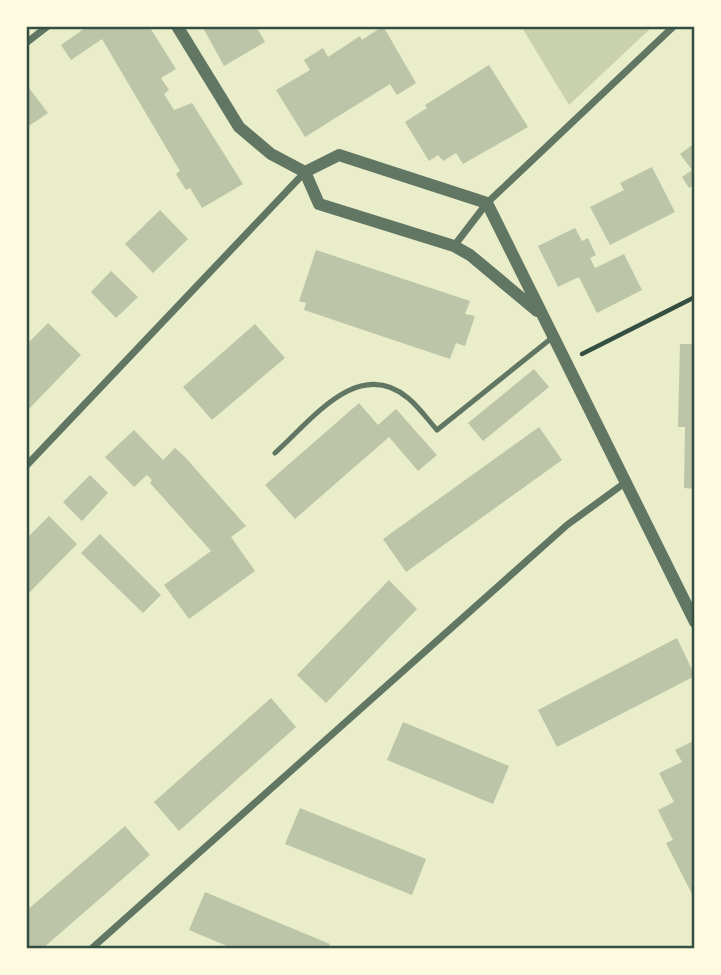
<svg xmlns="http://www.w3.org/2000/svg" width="721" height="975" viewBox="0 0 721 975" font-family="Georgia,serif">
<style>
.green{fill:#cad2ad}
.building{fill:#bcc5a7}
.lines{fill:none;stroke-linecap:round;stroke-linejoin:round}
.path{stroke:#344e41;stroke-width:4.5}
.service{stroke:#617663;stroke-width:5}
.minor{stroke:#617663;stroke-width:7}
.tertiary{stroke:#617663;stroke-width:12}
.neatline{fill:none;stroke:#344e41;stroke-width:2.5}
</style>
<rect width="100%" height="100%" fill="#e9edc9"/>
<path class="green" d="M 521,26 L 653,26 L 569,105 Z"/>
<path class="building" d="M 88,26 L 149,26 L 176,69 L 161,78 L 169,90 L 164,94 L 174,110 L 192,103 L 243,184 L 202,208 L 190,188 L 186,190 L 176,174 L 180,171 L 174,161 L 102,39 L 71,60 L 61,45 Z
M 202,26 L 256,26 L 265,42 L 224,66 Z
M 383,26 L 416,83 L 397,95 L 390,84 L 305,137 L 276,90 L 310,70 L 304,60 L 323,48 L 328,57 L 360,36 L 362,40 Z
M 489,65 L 528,127 L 463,164 L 456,153 L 443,161 L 438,155 L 429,161 L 405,122 L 427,108 L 425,105 Z
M 26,84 L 48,113 L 26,128 Z
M 695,143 L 695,184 L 689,188 L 682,177 L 692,170 L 680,154 Z
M 652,167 L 675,212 L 610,245 L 590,207 L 624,190 L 620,183 Z
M 160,210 L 188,239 L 153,273 L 125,244 Z
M 575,228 L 582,241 L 588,238 L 596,255 L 590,258 L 595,268 L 624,254 L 642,290 L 597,313 L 579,277 L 558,287 L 538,246 Z
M 316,250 L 470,301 L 465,314 L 475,316 L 465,346 L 456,343 L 450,359 L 304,310 L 306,303 L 299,301 Z
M 111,271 L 138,297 L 116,318 L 91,292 Z
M 48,323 L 81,355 L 26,412 L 26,345 Z
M 255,324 L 285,358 L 212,420 L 183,387 Z
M 680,344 L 695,344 L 695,489 L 684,488 L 685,427 L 678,427 Z
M 534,369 L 549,387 L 483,441 L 468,423 Z
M 359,403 L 378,425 L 396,409 L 437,455 L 418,471 L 389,437 L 295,519 L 265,485 Z
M 539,427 L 562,460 L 406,572 L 383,539 Z
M 134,430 L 163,460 L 175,448 L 185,457 L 246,526 L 231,537 L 255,571 L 189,619 L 164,585 L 211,551 L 150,483 L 152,480 L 147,475 L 134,487 L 105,457 Z
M 90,475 L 108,493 L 82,521 L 63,502 Z
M 49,516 L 77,544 L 26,596 L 26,539 Z
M 100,534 L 161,595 L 143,613 L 81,553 Z
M 389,580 L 417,609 L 326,703 L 297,675 Z
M 677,638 L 695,676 L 557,747 L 538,710 Z
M 271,698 L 296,727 L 179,831 L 154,802 Z
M 403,722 L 509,766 L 493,804 L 387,760 Z
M 695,740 L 695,900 L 666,843 L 673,840 L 658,810 L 674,802 L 659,773 L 682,762 L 675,750 Z
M 300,808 L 426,859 L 412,895 L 285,844 Z
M 125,826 L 150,855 L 42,949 L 26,949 L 26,911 Z
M 205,892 L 330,944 L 328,949 L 234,949 L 189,930 Z"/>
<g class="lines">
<path class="path" d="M 582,354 L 695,297"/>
<path class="service" d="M 275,453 C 311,421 358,356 408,398 C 419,407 428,420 437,430 L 553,337"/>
<path class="minor" d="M 26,43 L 48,26
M 454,246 L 487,203 L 674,26
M 26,466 L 305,172
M 91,949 L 567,525 L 626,482"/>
<path class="tertiary" d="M 177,26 L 239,127 L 271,154 L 305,172 L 319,204 L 454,246 L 470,255 L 537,311
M 305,172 L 339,155 L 487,203 L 695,622"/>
</g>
<rect width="721" height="975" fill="none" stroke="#fefae0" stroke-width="56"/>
<rect x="28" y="28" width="665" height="919" class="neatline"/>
</svg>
